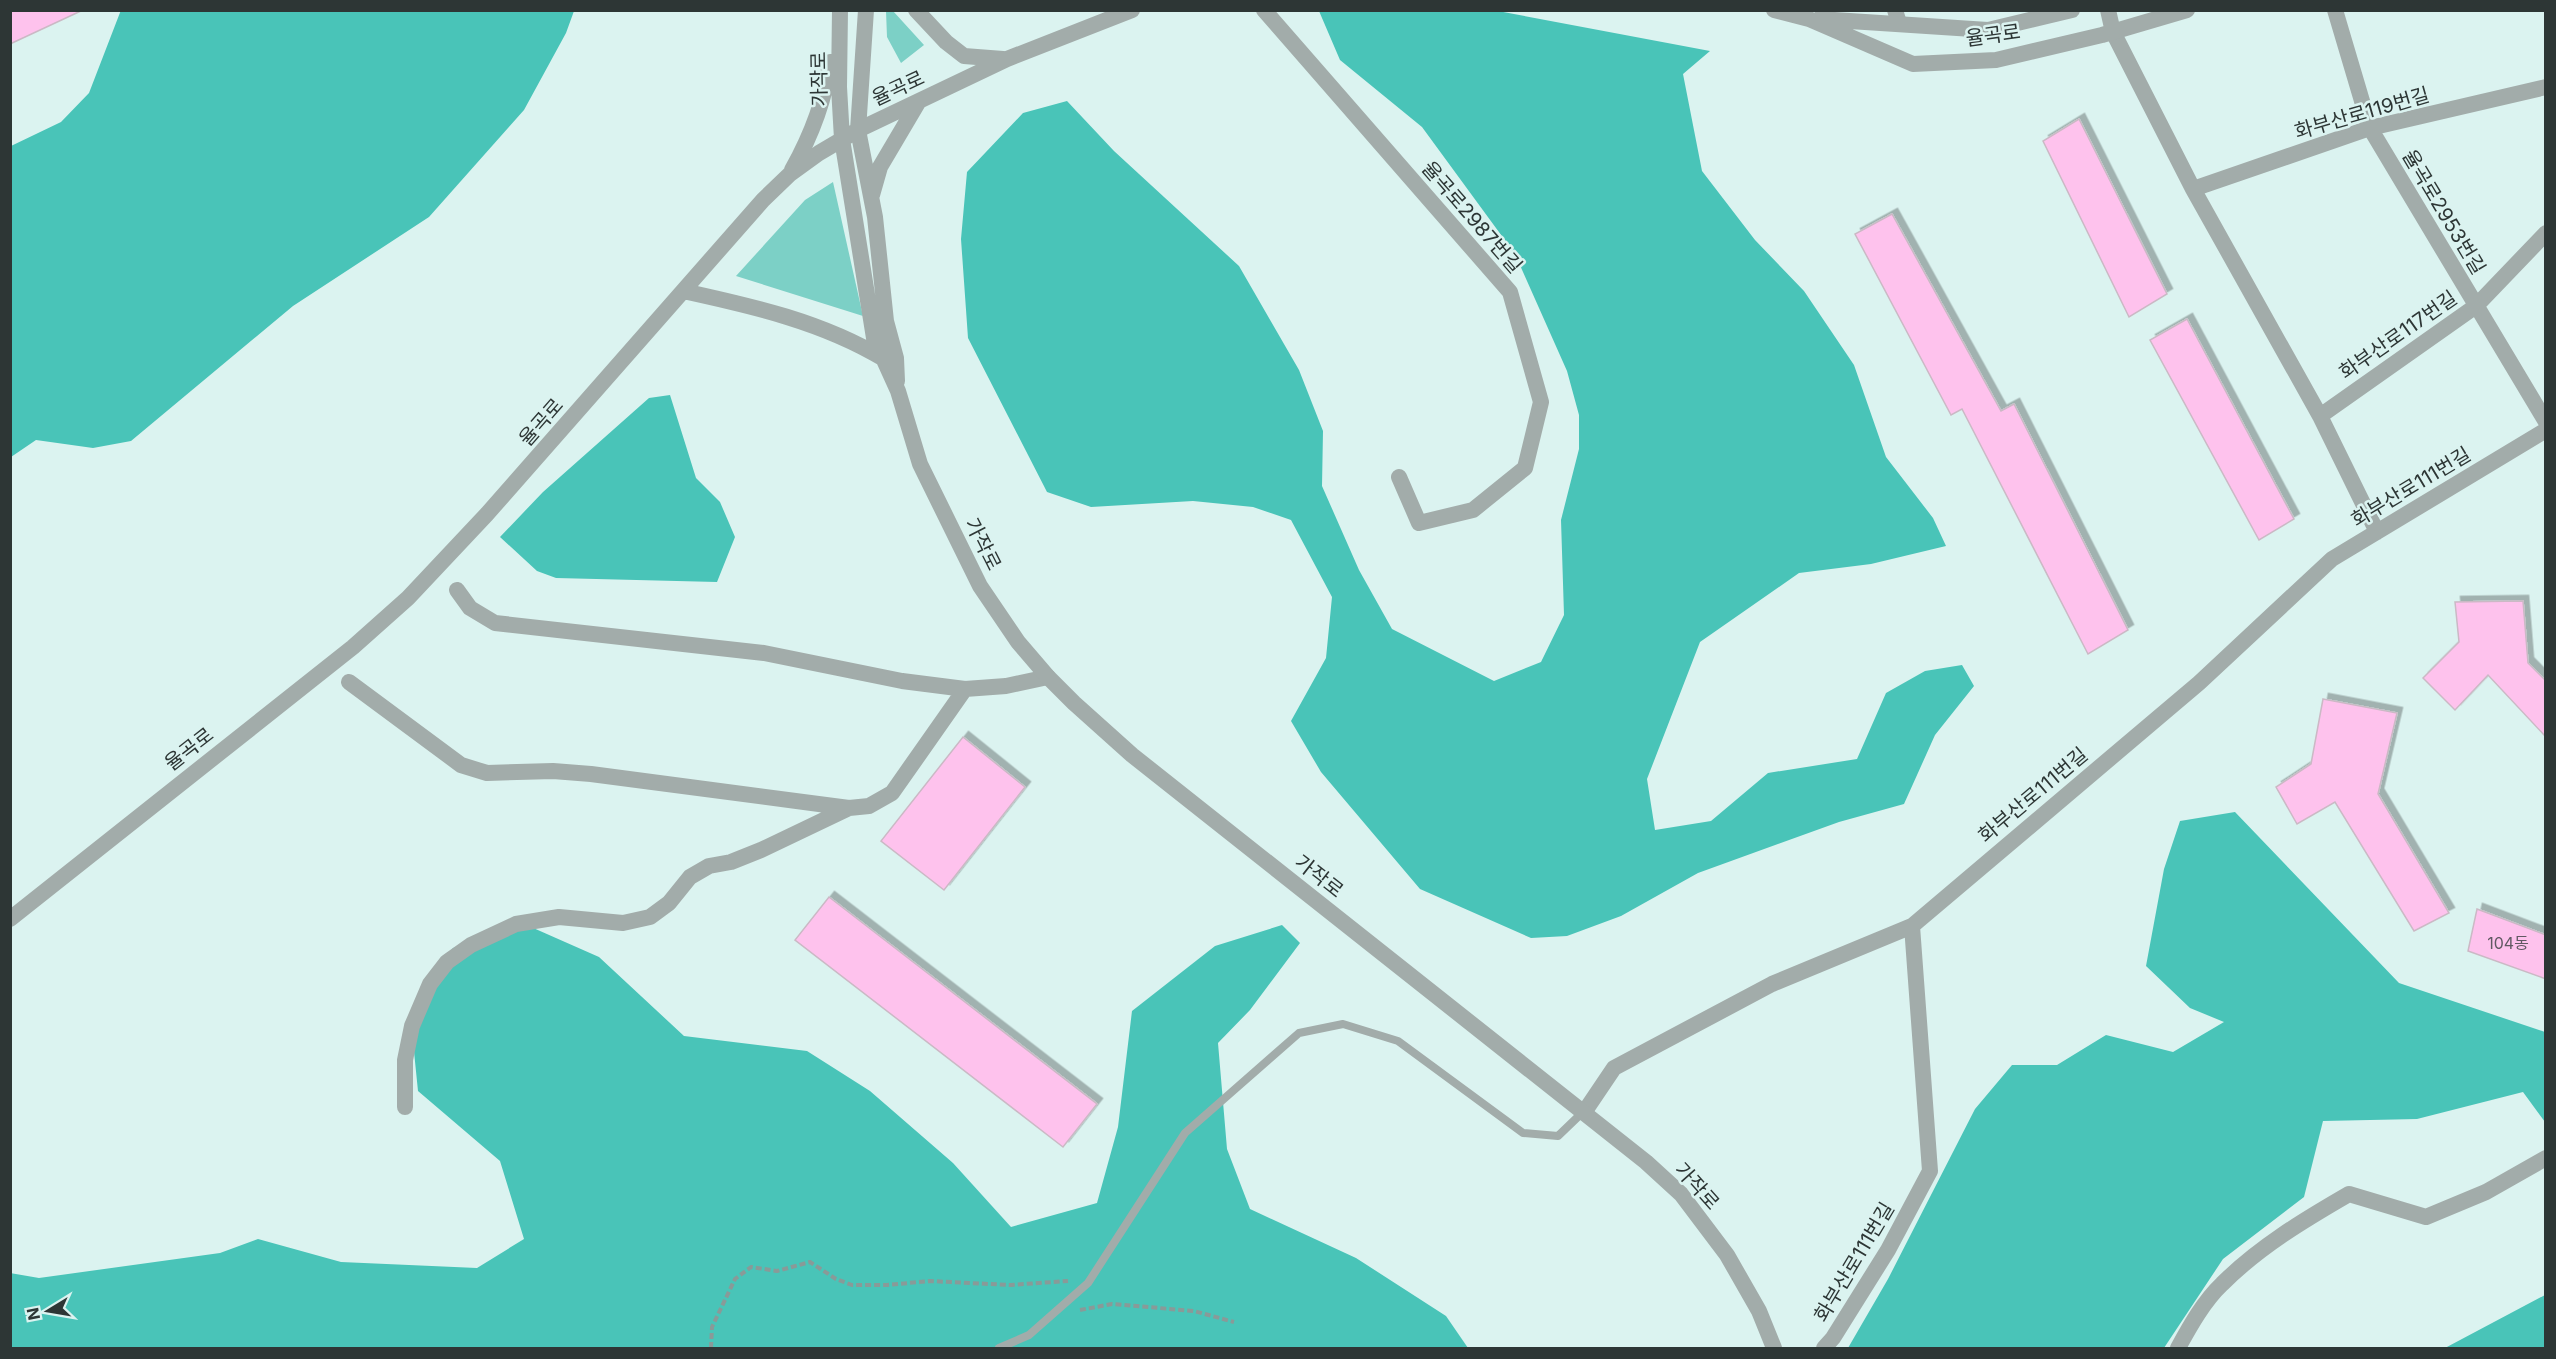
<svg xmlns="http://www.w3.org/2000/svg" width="2556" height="1359" viewBox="0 0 2556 1359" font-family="Inter,'Noto Sans KR',sans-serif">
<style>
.green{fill:#7cd0c6}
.forest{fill:#49c4b8}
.building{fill:#fec2ed;stroke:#cbb9c5;stroke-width:1.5;filter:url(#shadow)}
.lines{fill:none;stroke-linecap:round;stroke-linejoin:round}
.path{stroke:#899a98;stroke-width:4;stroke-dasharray:6 3;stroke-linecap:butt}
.service{stroke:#a2acaa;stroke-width:8}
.minor{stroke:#a2acaa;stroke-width:16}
.tertiary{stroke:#a2acaa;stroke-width:16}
.labels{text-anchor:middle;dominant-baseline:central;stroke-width:5;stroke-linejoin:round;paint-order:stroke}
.number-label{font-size:16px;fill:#615963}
.street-label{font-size:20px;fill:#2d3635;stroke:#dbf3f0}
</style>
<defs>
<filter id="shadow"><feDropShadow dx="5.5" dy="-5.5" stdDeviation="0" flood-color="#0004"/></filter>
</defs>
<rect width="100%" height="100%" fill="#dbf3f0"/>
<path class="green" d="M 886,11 L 893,11 L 924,45 L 901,63 L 887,37 Z
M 833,182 L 863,316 L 736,276 L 805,200 Z"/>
<path class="forest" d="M 121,10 L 574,11 L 566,33 L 524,110 L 429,217 L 293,306 L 131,441 L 93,448 L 36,440 L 11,457 L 11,146 L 61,122 L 89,93 Z
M 1319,11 L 1498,11 L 1710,51 L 1683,74 L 1702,171 L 1755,240 L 1804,291 L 1854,365 L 1886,457 L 1933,518 L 1946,546 L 1871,564 L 1799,573 L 1700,642 L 1647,779 L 1655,830 L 1711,821 L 1768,773 L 1857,759 L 1886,693 L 1925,671 L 1962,665 L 1974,686 L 1935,735 L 1904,804 L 1839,822 L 1698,873 L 1621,916 L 1567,936 L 1531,938 L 1420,889 L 1321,772 L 1291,721 L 1326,658 L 1332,597 L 1291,520 L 1253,507 L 1193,501 L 1091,507 L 1047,492 L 968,338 L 961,239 L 967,172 L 1023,113 L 1067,101 L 1114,151 L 1239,266 L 1299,370 L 1323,431 L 1322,486 L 1359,570 L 1392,629 L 1494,681 L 1541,662 L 1564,615 L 1561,520 L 1579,449 L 1579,415 L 1567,371 L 1515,254 L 1422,127 L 1340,60 Z
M 670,395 L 696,478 L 720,502 L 735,537 L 717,582 L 556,578 L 537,571 L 500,537 L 543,492 L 649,398 Z
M 2235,812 L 2399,983 L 2545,1032 L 2545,1122 L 2523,1092 L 2417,1119 L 2323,1121 L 2304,1197 L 2223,1259 L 2164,1348 L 1848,1348 L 1888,1279 L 1975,1109 L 2012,1065 L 2057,1065 L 2106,1035 L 2173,1052 L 2224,1022 L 2190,1008 L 2146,966 L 2164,869 L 2180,821 Z
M 1282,925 L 1300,943 L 1250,1010 L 1218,1043 L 1227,1149 L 1250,1209 L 1356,1258 L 1446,1316 L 1468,1348 L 11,1348 L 10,1273 L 39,1278 L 220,1253 L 258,1239 L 341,1262 L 477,1268 L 524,1239 L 500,1161 L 418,1091 L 410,1012 L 453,948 L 531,927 L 599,957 L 684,1036 L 807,1051 L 870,1091 L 953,1163 L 1011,1227 L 1097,1203 L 1118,1127 L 1132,1011 L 1215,946 Z
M 2545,1295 L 2545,1348 L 2445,1348 Z"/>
<path class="building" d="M 10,10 L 83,10 L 10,44 Z
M 2079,119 L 2167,294 L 2129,317 L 2043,141 Z
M 1892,214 L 2001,411 L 2014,404 L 2128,630 L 2088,654 L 1962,409 L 1951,415 L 1855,234 Z
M 2187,319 L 2294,519 L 2259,540 L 2150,340 Z
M 2523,601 L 2528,663 L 2546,681 L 2546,737 L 2488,675 L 2455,710 L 2423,678 L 2459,642 L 2455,602 Z
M 2323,699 L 2397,713 L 2378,794 L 2449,913 L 2414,931 L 2335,802 L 2297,824 L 2276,787 L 2311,764 Z
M 963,737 L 1025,787 L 944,890 L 881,841 Z
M 829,897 L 1097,1104 L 1063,1147 L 795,940 Z
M 2477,909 L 2546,935 L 2546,979 L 2468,951 Z"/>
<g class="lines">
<path class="path" d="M 1080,1310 L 1112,1304 L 1194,1311 L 1234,1322
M 711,1348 L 712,1327 L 735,1279 L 751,1267 L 777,1271 L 810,1262 L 836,1279 L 852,1285 L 887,1285 L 930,1281 L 1010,1285 L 1068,1281"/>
<path class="service" d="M 999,1348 L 1029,1335 L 1088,1283 L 1185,1133 L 1299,1033 L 1343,1024 L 1398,1041 L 1523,1133 L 1558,1136 L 1584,1111"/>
<path class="minor" d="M 1264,10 L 1510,292 L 1541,402 L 1525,468 L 1473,510 L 1419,523 L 1399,477
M 1895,10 L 1899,23
M 2335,10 L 2370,128 L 2546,422
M 2113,32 L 2193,189 L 2320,416 L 2377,532
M 2193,189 L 2370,128 L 2546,87
M 2320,416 L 2476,306 L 2546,233
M 457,590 L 470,608 L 495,623 L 764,653 L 902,681 L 965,689 L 1006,686 L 1048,677
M 349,682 L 461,765 L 487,773 L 553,771 L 591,774 L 849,808
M 405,1107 L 405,1060 L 412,1026 L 430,984 L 447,962 L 471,945 L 516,924 L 559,917 L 623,923 L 650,917 L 669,903 L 690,877 L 709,866 L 731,862 L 761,850 L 849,808 L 869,806 L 892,793 L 965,689
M 1585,1111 L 1614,1068 L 1772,984 L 1912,926 L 2199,683 L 2332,559 L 2546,430
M 1824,1348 L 1833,1338 L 1888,1250 L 1930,1171 L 1912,926
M 2178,1348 C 2190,1326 2204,1301 2222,1284 C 2259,1247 2304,1220 2349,1194 L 2426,1217 L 2486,1192 L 2546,1158"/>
<path class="tertiary" d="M 840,10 L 839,87 L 842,139 L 874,338 L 898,391 L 920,464 L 980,586 L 1018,642 L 1048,677 L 1074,703 L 1132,755 L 1646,1162 L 1681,1194 L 1727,1255 L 1759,1311 L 1774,1348
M 866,10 L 858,130 L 875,217 L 886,321 L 896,358 L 897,381
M 916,10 L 946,42 L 964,56 L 1003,59
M 1774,10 L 1809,19 L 1913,64 L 1996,60 L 2102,35 L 2187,10
M 2108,10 L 2113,32
M 1819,19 L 1988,30 L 2072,10
M 792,170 C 811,136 825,100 830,62
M 872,195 L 880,167 L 919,101
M 683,291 C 752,306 823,322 884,359
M 10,919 L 353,647 L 408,598 L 487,514 L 763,200 L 790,174 L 819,153 L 858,130 L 1007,59 L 1132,10"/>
</g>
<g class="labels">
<g class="number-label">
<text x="2508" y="943">104동</text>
</g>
<g class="street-label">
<text transform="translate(1993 35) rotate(-8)">율곡로</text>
<text transform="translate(819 79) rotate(-91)">가작로</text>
<text transform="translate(898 88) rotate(-25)">율곡로</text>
<text transform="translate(2362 113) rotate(-16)">화부산로119번길</text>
<text transform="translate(2444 212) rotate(59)">율곡로2953번길</text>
<text transform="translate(1472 217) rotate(49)">율곡로2987번길</text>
<text transform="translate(2398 335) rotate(-35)">화부산로117번길</text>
<text transform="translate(541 422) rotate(-49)">율곡로</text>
<text transform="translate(2411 487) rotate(-31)">화부산로111번길</text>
<text transform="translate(983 544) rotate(63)">가작로</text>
<text transform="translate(189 749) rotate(-38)">율곡로</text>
<text transform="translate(2033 795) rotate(-40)">화부산로111번길</text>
<text transform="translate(1319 876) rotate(38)">가작로</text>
<text transform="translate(1697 1186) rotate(48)">가작로</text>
<text transform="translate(1854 1262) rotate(-59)">화부산로111번길</text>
</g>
</g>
<rect width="2556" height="1359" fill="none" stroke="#2d3635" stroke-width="24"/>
<g transform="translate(48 1311) rotate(259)" stroke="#dbf3f0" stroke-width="4.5" paint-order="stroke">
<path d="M0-4.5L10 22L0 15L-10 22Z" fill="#2d3635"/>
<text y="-9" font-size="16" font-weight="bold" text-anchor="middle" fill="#2d3635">N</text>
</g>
</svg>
